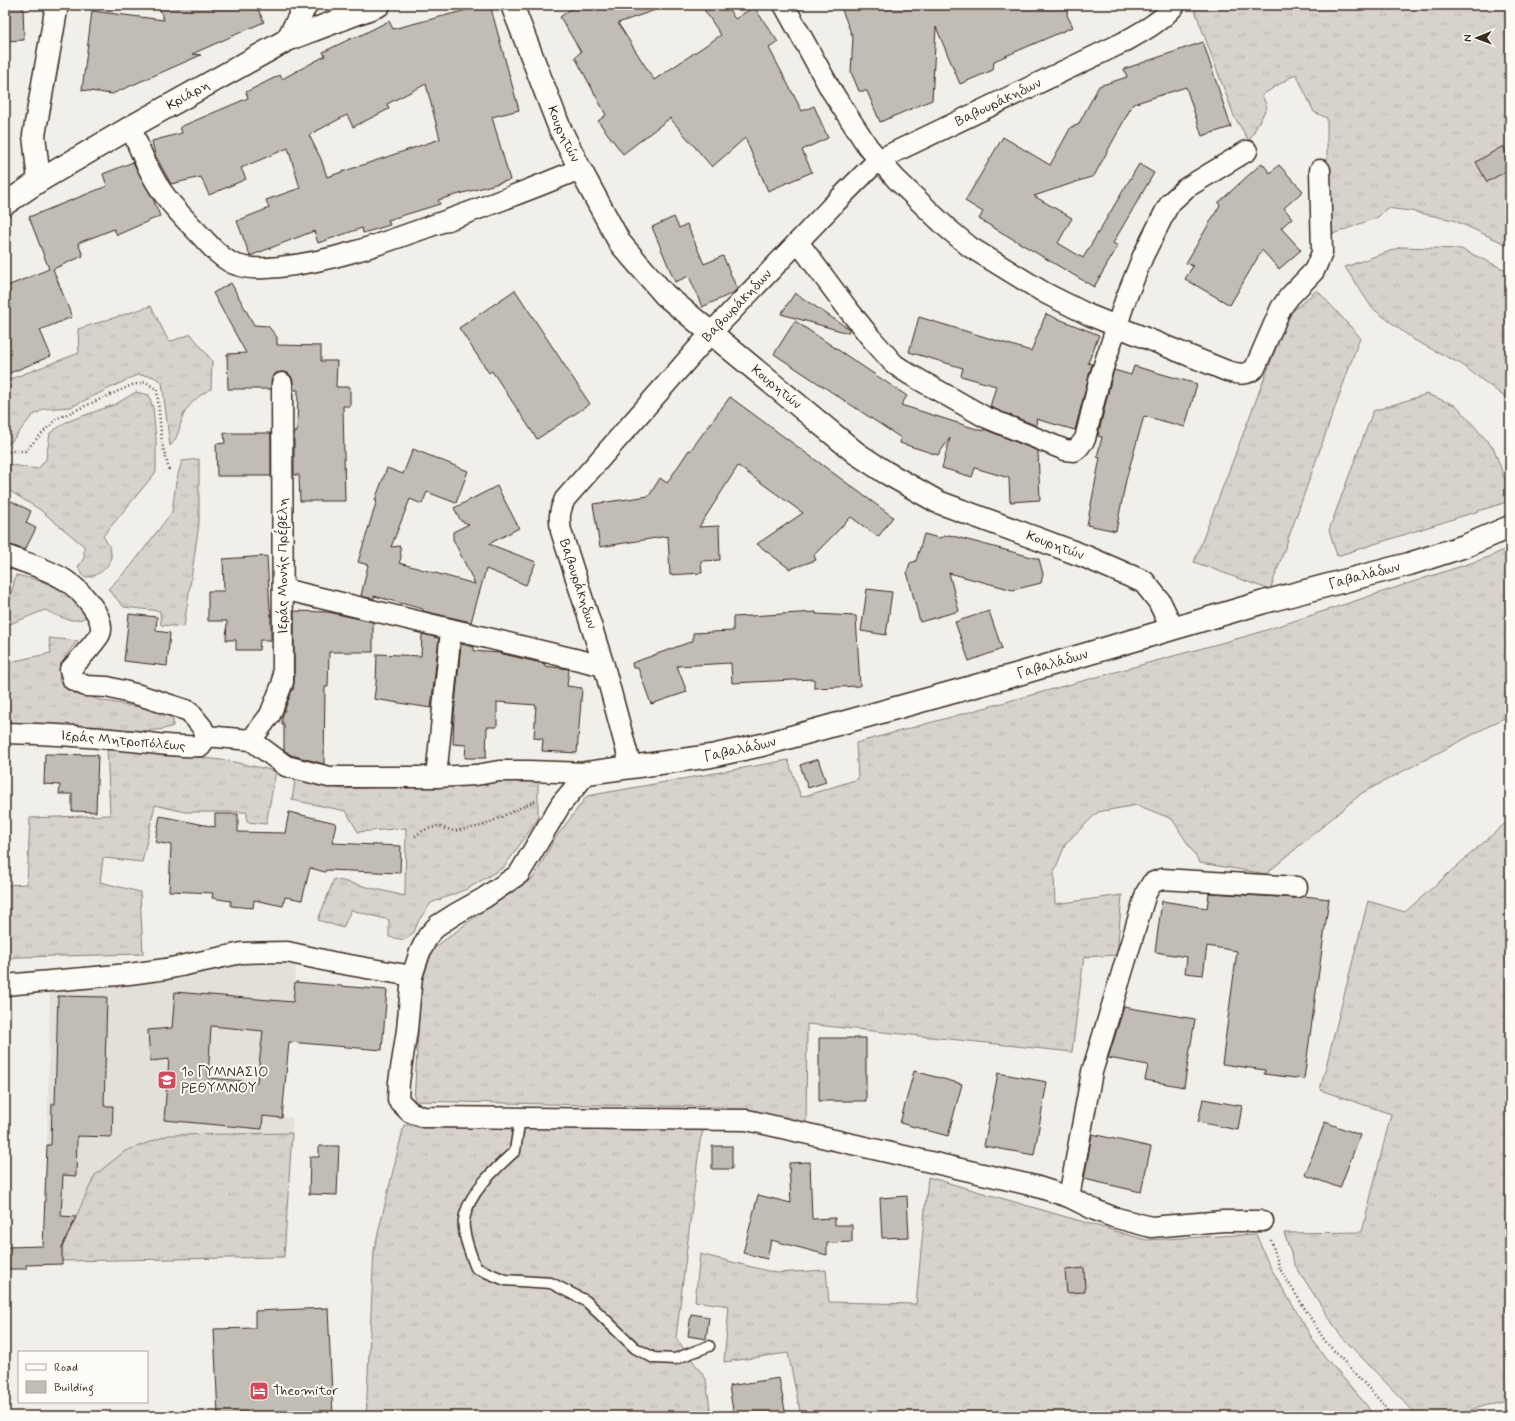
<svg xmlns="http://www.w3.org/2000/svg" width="1515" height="1421" viewBox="0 0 1515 1421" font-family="Mynerve,sans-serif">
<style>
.built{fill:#e3e0da}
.grass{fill:url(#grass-tufts);stroke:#897e75}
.building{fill:#c1bcb4;stroke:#3b2a1e;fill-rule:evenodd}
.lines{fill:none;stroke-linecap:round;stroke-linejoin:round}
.lane-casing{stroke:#3b2a1e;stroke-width:13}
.street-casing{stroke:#3b2a1e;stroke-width:23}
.secondary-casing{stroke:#3b2a1e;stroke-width:25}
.path{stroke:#3b2a1e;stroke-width:2.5;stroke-dasharray:1 3;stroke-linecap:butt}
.lane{stroke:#fdfcf7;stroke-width:10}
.street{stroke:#fdfcf7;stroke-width:20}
.secondary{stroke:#fdfcf7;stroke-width:22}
.labels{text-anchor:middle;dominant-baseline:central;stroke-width:4;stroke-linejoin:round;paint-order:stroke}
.street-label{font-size:14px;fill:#3b2a1e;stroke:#fdfcf7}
.poi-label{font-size:14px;fill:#3b2a1e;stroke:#fdfcf7;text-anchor:start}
</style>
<defs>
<pattern id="grass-tufts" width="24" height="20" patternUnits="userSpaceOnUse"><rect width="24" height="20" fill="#d7d2cc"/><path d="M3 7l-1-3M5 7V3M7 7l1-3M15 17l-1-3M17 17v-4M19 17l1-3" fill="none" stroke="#b9b4af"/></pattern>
</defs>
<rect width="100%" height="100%" fill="#f1efea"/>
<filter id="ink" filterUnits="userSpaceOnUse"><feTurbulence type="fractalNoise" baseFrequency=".025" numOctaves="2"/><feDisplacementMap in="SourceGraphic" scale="8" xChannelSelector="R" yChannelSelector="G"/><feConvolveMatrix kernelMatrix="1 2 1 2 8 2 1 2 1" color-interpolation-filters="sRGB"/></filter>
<g filter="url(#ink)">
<path class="built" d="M 296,964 L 282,1117 L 292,1118 L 292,1133 L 169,1135 L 95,1175 L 62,1247 L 43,1247 L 47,1145 L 50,989 L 228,965 Z"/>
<path class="grass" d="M 1196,5 L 1508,5 L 1510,10 L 1510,246 L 1453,220 L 1410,211 L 1387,208 L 1378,217 L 1333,234 L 1327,161 L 1327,118 L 1314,112 L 1296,74 L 1262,95 L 1267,107 L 1249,141 L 1234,116 L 1194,8 Z
M 1401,247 L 1461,249 L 1510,272 L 1510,408 L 1506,398 L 1461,364 L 1414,340 L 1372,308 L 1345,267 Z
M 1317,290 L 1360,337 L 1270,590 L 1194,562 L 1289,314 Z
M 151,306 L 169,342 L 191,334 L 212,361 L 211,389 C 201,394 191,402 185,412 C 179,423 180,437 170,446 L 162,382 L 152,376 L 137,375 L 71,407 L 44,409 L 32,416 L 11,442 L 5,445 L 5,381 L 79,353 L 78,329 Z
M 136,392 L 149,395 L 153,408 L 156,439 L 156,472 L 103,536 C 106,541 111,548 111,554 C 112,567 96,578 84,577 L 78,567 L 84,558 L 84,546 L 39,509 L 5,488 L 5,464 L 38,469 L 46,459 L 50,433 L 66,422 L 116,404 Z
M 1427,394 L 1457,406 L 1494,449 L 1510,494 L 1510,501 L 1337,556 L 1329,530 L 1373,411 Z
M 199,459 L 199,524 L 184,627 L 161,625 L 160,611 L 124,607 L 108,589 L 131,566 L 172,512 L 176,482 L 182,461 Z
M 1510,547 L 1510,716 L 1506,717 L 1362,793 L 1266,874 L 1200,863 L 1172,819 L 1137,805 L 1098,812 L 1066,843 L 1054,872 L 1055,904 L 1122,895 L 1117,955 L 1084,957 L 1072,1052 L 807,1024 L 806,1129 L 720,1107 L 593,1105 L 414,1101 L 421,984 L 433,949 L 479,914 L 533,878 L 554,840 L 587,796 L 788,760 L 801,797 L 858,779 L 856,743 L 1254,634 L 1489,557 Z
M 16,575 C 45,581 72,589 86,617 C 73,625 58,616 45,610 L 5,626 L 5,604 L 9,602 Z
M 49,638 L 78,641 C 65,655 62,661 59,680 L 71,689 L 99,700 L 156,710 L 173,718 L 173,726 C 152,735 119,728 97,727 C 66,725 35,725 5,726 L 5,663 L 51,653 Z
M 107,746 L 229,761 L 276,771 L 266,824 L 247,822 L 247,812 L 185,812 L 155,805 L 142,862 L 103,858 L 100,882 L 140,892 L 143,954 L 18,957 L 5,959 L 5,885 L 27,884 L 30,818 L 110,815 Z
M 295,779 L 342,789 L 538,780 L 538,819 L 504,867 L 467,889 L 431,903 L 419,920 L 414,932 L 405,940 L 389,937 L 389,920 L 351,910 L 343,928 L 318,920 L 334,879 L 405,896 L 406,828 L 358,832 L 346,811 L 292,800 Z
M 1510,819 L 1510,1399 L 1449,1416 L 1418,1416 L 1340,1335 L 1295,1265 L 1284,1233 L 1362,1232 L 1391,1114 L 1320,1090 L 1368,901 L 1405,912 Z
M 404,1125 L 704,1128 L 700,1141 L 676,1338 L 706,1379 L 711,1416 L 366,1416 L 374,1250 Z
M 292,1133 L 284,1257 L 62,1261 L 62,1247 L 95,1175 L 125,1151 L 169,1135 Z
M 928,1177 L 1146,1240 L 1256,1234 L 1269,1265 L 1319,1350 L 1376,1416 L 801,1416 L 788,1353 L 724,1362 L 729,1306 L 695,1301 L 700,1254 L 776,1273 L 826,1270 L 829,1302 L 916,1304 Z"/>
<path class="building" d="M 5,5 L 23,5 L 24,40 L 5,41 Z
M 158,5 L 256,5 L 264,22 L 192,54 L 201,55 L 112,94 L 82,90 L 92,11 L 164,20 Z
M 486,5 L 490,5 L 519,110 L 492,117 L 510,180 L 438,200 L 440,204 L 388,220 L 390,225 L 363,233 L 362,228 L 318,243 L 314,231 L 250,256 L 237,221 L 269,208 L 266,200 L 300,188 L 288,148 L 241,168 L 246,179 L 209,195 L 201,177 L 171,184 L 155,155 L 152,141 L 182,133 L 180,127 L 248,98 L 246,92 L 280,75 L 282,79 L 325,56 L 323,52 L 354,37 L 355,38 L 389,21 L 393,29 ZM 426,84 L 440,139 L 327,177 L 321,159 L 309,135 L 347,115 L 353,127 L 389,109 L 387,104 Z
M 583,5 L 661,5 L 661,8 L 618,23 L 654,80 L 721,35 L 701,5 L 726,5 L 735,19 L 754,7 L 778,42 L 769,48 L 802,111 L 814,106 L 828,138 L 802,150 L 812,172 L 768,191 L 745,138 L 712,167 L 670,118 L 623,154 L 598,121 L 606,115 L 575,57 L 581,52 L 560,17 L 571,9 Z
M 840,5 L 1068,5 L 1067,15 L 1073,27 L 994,61 L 993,70 L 960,84 L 936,27 L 932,100 L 880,122 L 867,91 L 859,91 L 851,72 L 853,38 Z
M 1203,42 L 1231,127 L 1202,136 L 1186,87 L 1133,104 L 1094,176 L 1034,196 L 1072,218 L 1058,243 L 1083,258 L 1139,164 L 1154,173 L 1113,243 L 1118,246 L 1094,287 L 979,219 L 983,212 L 965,201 L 1003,137 L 1050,165 L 1071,127 L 1078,125 L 1099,86 L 1127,77 L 1124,69 Z
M 1503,146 L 1510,158 L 1510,169 L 1487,182 L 1476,162 Z
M 133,162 L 153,199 L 160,216 L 117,235 L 114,229 L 78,243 L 83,256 L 53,269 L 72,317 L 40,330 L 51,356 L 5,375 L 5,287 L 49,269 L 29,217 L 107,186 L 103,174 Z
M 1262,163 L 1270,173 L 1279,165 L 1303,191 L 1284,208 L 1292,218 L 1281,228 L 1301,250 L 1279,269 L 1262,250 L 1230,305 L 1185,279 L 1193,266 L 1186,263 L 1220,205 L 1218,203 Z
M 674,217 L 679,228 L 687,224 L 704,264 L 723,256 L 737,289 L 733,293 L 702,307 L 689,276 L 675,282 L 652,227 Z
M 231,283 L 254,325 L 268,326 L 277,337 L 277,345 L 321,346 L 321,361 L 337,361 L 336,387 L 350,387 L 350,406 L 343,406 L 345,501 L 300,501 L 299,475 L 294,475 L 294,432 L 297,432 L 298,390 L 294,390 L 292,378 L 288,373 L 282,372 L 276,373 L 272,378 L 271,389 L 228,389 L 227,354 L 246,353 L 213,293 Z
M 515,290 L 590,404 L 537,439 L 492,371 L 489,373 L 459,328 Z
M 795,293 L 849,329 L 848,333 L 781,314 Z
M 1046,314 L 1099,335 L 1088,363 L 1092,364 L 1075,430 L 1036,419 L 1037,426 L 990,407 L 996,386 L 961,376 L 963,368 L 909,352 L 919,317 L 1031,351 Z
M 795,321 L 907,396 L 901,405 L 983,431 L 984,429 L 1038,451 L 1040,500 L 1010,502 L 1009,478 L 975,468 L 972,477 L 942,468 L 950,438 L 938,455 L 900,443 L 901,438 L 774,354 Z
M 1134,366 L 1197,384 L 1185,427 L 1144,416 L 1126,480 L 1116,531 L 1087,525 L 1100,458 L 1097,457 L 1102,437 L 1098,436 L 1111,380 L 1114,370 L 1131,375 Z
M 730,397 L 893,517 L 878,537 L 851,517 L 814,555 L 816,560 L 790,569 L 757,544 L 803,513 L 738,466 L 699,527 L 719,526 L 720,560 L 701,561 L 702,573 L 670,575 L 668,536 L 600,547 L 593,504 L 649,496 L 660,478 L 667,483 L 689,450 L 690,451 Z
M 224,433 L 271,433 L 271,476 L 217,476 L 216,444 L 225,443 Z
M 413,449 L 468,471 L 456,503 L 427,492 L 422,504 L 410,499 L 391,547 L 400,546 L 401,558 L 399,563 L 475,584 L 453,539 L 453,532 L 469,524 L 461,521 L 454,508 L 497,486 L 519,528 L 489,544 L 536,562 L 526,585 L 486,569 L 471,622 L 423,611 L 423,609 L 374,596 L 374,599 L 361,596 L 368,565 L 358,562 L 377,500 L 375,500 L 387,468 L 403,474 Z
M 5,498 L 31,511 L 26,523 L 36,528 L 25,550 L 5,543 Z
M 924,534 L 939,538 L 949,535 L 1039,559 L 1043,574 L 1041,583 L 1013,590 L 949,573 L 959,611 L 920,622 L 907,572 L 910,563 L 916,561 Z
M 267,556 L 270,610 L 271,610 L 271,640 L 260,640 L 259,650 L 236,650 L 236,640 L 226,640 L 227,621 L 208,621 L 208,591 L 224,591 L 223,559 Z
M 867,589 L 892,592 L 886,635 L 861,631 Z
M 294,611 L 328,612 L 373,622 L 373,652 L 329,652 L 328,687 L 325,687 L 324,764 L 291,755 L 284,750 L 284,724 L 282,724 L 282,717 L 292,690 L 293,690 L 294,682 Z
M 989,611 L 1002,649 L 969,661 L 955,622 Z
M 816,612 L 816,614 L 856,616 L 860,686 L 814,688 L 814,679 L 732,683 L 731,663 L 677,666 L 687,692 L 651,704 L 638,668 L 633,668 L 632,663 L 693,641 L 693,633 L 733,631 L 733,617 Z
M 129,614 L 157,617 L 156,631 L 170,633 L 167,666 L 124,661 Z
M 422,634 L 439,638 L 431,708 L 374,699 L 376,684 L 377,654 L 421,656 Z
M 461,644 L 474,647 L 474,651 L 499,653 L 545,664 L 544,666 L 569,669 L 567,686 L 582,688 L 577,753 L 542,751 L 543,739 L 534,738 L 536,705 L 497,702 L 497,727 L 487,727 L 486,758 L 465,758 L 466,745 L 453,744 L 454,715 Z
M 45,754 L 98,755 L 96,812 L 72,811 L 72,794 L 59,794 L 60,785 L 44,784 Z
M 818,759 L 826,782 L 808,788 L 800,765 Z
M 289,812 L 336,823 L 332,843 L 401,846 L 400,873 L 326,870 L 325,872 L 310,868 L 302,900 L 285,897 L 283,906 L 254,900 L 253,908 L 231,906 L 231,901 L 212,898 L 213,893 L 169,891 L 171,845 L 155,842 L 160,816 L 215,827 L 215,814 L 238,814 L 238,832 L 285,833 Z
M 1209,893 L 1296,898 L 1304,896 L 1329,899 L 1304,1079 L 1264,1074 L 1265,1070 L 1222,1064 L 1237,951 L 1207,946 L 1203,975 L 1185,973 L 1187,957 L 1155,952 L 1162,901 L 1207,908 Z
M 295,982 L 387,990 L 382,1050 L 289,1042 L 282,1118 L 263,1116 L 262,1129 L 164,1120 L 169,1059 L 150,1061 L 148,1030 L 172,1028 L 175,992 L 293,1002 ZM 211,1026 L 263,1031 L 257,1082 L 208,1078 Z
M 58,996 L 107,997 L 104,1106 L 113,1106 L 112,1137 L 77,1136 L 76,1176 L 63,1175 L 61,1216 L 76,1217 L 62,1247 L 62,1264 L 26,1265 L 26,1269 L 5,1269 L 5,1247 L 43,1246 L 47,1145 L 51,1145 L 52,1104 L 55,1104 Z
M 1124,1007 L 1195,1019 L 1184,1087 L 1145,1080 L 1148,1065 L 1108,1058 Z
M 819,1038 L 866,1038 L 866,1101 L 819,1101 Z
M 914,1071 L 962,1084 L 948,1136 L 900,1123 Z
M 998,1073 L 1047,1082 L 1034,1155 L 984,1146 Z
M 1203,1099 L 1242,1106 L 1238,1130 L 1198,1122 Z
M 1325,1122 L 1360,1135 L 1340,1188 L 1305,1175 Z
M 1092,1134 L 1151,1147 L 1141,1192 L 1084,1179 Z
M 319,1146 L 339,1146 L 337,1195 L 309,1194 L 310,1157 L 319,1157 Z
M 712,1146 L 732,1146 L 732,1169 L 712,1169 Z
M 810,1162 L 812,1219 L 835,1218 L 835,1225 L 852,1225 L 852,1242 L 827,1243 L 827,1255 L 771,1240 L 767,1259 L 743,1253 L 758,1195 L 791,1203 L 789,1163 Z
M 907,1196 L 909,1237 L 882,1238 L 880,1198 Z
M 1084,1268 L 1085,1292 L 1067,1293 L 1065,1270 Z
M 328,1308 L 333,1416 L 218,1416 L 214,1329 L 255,1328 L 255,1311 Z
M 691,1314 L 709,1317 L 706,1339 L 688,1336 Z
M 779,1378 L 786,1416 L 734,1416 L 729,1386 Z"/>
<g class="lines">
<g class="lane-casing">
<path id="lane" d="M 520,1118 L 515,1151 C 496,1168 468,1193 464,1220 C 462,1234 471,1255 476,1268 L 505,1280 L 551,1283 L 586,1301 L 635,1348 L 654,1358 L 675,1359 L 709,1346"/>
</g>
<g class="street-casing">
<g id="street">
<path d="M 784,5 L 831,90 L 868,147 L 896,179 L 946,227 L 970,247 L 1045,293 L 1089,315 L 1227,371 C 1238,374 1247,376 1255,368 L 1281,308 L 1289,297 L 1314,271 L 1322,253 L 1320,170"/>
<path d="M 131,127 C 139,149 148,171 161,190 C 172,207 188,222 202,237 C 212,248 224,261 237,265 C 251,270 266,268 279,267 C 329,262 378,245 425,228 C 477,210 529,190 580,169"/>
<path d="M 798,242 L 847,308 L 871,338 L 894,364 L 909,374 L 985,417 L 1065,450 L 1074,451 L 1078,448 L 1085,439 L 1100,377 L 1125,301 L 1143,256 L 1166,210 L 1171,202 L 1186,188 L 1247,151"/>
<path d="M 5,555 C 25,563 47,568 65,580 C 78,588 107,617 100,634 C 96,642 77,662 70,670 L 73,680 L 86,686 L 107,687 L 139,695 L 189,711 L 202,727 L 206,736 L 201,746 C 174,748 148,742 121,740 C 83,736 44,734 5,733"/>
<path d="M 283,589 L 604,666"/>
<path d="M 206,736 L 251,740 L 286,766 L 329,777 L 436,777 L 476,775 L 499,771 L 528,771 L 587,773 L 561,804 L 519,874 L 484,898 L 457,913 L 438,925 L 428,936 L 420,952 L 412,976 L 407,1030 L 399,1082 L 398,1100 L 410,1112 L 423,1117 L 747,1120 L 1035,1186 L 1069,1197 L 1095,1210 L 1113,1217 L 1151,1227 L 1223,1221 L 1263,1221"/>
<path d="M 251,740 L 270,715 L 283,682 L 282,383"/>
<path id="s1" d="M 631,767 L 604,666 L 561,531 C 559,517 559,512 565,499 L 711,333 L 833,205 L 878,160 L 1124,42 C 1142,32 1162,21 1175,5"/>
<path d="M 436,777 L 451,630"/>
<path d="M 5,985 L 129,974 L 166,969 L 242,953 L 287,952 L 332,962 L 412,976"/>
<path d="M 1069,1197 L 1092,1072 L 1146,893 L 1152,883 L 1162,879 L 1297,887"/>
</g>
</g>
<g class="secondary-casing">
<g id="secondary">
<path id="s2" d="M 512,5 L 560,129 L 580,169 L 620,243 L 665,295 L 856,453 L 885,472 L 938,502 L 1084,556 L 1144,582 L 1159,601 L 1172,628"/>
<path d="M 287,40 L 306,5"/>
<path d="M 39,181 L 34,135 L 57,5"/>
<path id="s3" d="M 5,204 L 39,181 L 131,127 L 287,40 L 379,5"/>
<path id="s4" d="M 587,773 L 711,756 L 762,745 L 1015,675 L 1264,602 L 1409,564 L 1465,546 L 1510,527"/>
</g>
</g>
<path class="path" d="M 5,453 L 12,451 L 25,451 L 56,419 L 132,385 L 146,382 L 157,390 L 162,443 L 169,470
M 415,836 L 424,830 L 438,826 L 454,831 L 482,826 L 537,800
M 1271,1240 L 1280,1269 L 1325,1341 L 1384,1405 L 1392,1416"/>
<use href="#lane" class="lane"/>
<use href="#street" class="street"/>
<use href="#secondary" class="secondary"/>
</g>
</g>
<defs>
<g id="school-square" transform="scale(1)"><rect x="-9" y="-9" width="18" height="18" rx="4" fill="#d1495b" stroke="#fdfcf7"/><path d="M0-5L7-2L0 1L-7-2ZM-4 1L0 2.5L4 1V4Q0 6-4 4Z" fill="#fff"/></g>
<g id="hotel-square" transform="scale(1)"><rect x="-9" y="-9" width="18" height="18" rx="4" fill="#d1495b" stroke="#fdfcf7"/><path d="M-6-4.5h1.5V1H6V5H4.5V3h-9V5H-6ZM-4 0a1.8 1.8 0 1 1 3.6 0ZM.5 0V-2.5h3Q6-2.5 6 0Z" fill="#fff"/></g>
</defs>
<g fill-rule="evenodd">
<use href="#school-square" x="167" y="1080"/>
<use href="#hotel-square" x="259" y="1391"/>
</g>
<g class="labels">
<g class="street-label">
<text stroke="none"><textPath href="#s3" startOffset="213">Κριάρη</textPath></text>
<text stroke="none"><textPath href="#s1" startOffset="874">Βαβουράκηδων</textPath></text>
<text stroke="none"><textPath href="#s2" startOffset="139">Κουρητών</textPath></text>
<text stroke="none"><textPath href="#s1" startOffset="538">Βαβουράκηδων</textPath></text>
<text stroke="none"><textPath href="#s2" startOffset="475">Κουρητών</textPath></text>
<text stroke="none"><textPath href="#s2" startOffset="799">Κουρητών</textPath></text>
<text transform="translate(283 566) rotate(-90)">Ιεράς Μονής Πρέβελη</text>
<text stroke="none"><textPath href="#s4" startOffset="803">Γαβαλάδων</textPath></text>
<text transform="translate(578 584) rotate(72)">Βαβουράκηδων</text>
<text stroke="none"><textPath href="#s4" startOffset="479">Γαβαλάδων</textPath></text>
<text transform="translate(123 741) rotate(5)">Ιεράς Μητροπόλεως</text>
<text stroke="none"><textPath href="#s4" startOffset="155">Γαβαλάδων</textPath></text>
</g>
<g class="poi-label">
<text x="181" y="1072">1ο ΓΥΜΝΑΣΙΟ<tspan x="181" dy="16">ΡΕΘΥΜΝΟΥ</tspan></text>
<text x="273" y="1391">Theomitor</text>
</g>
</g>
<rect width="1515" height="1421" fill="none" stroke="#fdfcf7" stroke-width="20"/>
<rect x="10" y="10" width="1495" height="1401" fill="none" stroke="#3b2a1e" stroke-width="1.5" filter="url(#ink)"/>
<rect x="18" y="1351" width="130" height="52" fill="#fdfcf7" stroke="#afa8a0"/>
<rect x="26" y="1364" width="20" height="6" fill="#fdfcf7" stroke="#afa8a0"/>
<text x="54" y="1371" font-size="12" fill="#3b2a1e">Road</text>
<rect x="26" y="1381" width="20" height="12" fill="#c1bcb4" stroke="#afa8a0"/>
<text x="54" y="1391" font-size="12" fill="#3b2a1e">Building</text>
<g transform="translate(1477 38) rotate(269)" stroke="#fdfcf7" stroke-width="3" paint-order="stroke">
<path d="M0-3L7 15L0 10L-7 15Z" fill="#3b2a1e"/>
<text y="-6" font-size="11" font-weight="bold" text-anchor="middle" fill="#3b2a1e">N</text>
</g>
</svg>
